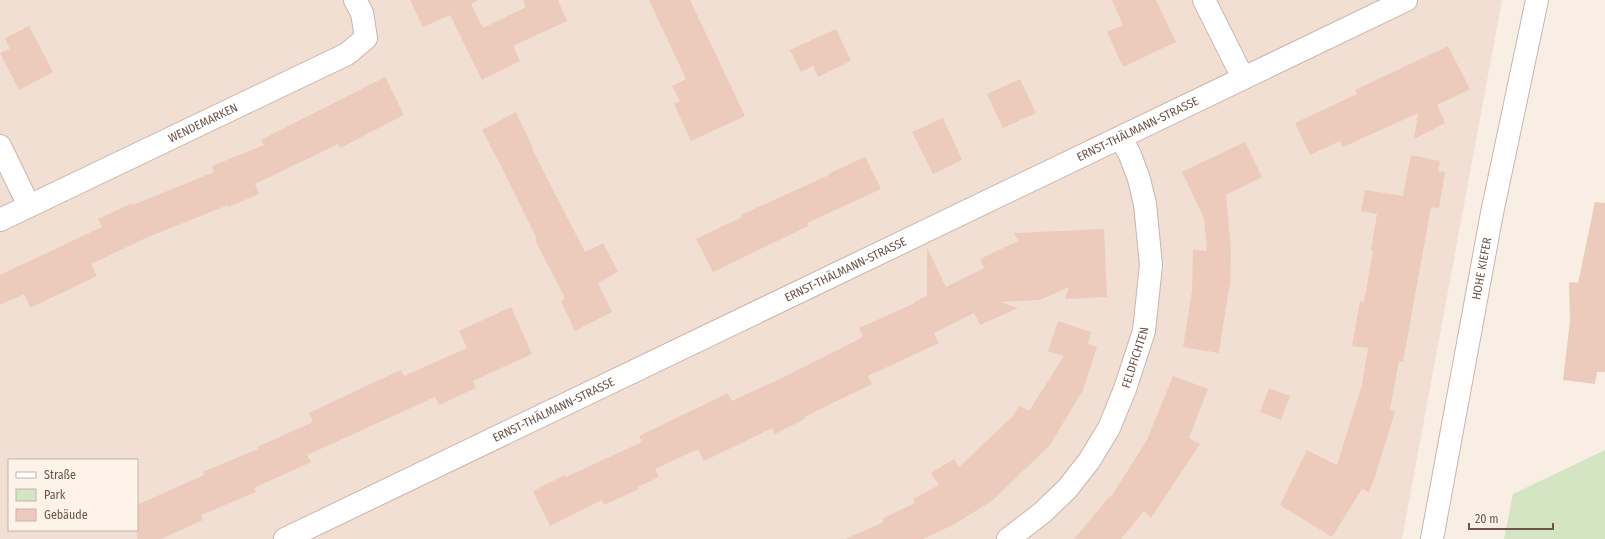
<svg xmlns="http://www.w3.org/2000/svg" width="1605" height="539" viewBox="0 0 1605 539" font-family="'Fira Sans Condensed',sans-serif">
<style>
.residential{fill:#f0dfd2;fill-rule:evenodd}
.green{fill:#d4e5c3}
.building{fill:#eccbbd}
.lines{fill:none;stroke-linecap:round;stroke-linejoin:round}
.minor-casing{stroke:#c9b5ab;stroke-width:24}
.tertiary-casing{stroke:#c9b5ab;stroke-width:24}
.minor{stroke:#fff;stroke-width:22}
.tertiary{stroke:#fff;stroke-width:22}
.labels{text-anchor:middle;dominant-baseline:central;stroke-width:4;stroke-linejoin:round;paint-order:stroke}
.street-label{font-size:12px;fill:#6e554c;stroke:#fdf3e8}
</style>
<rect width="100%" height="100%" fill="#f9eee3"/>
<path class="residential" d="M 0,0 L 1502,0 L 1402,539 L 0,539 ZM 9,460 L 137,460 L 137,530 L 9,530 Z"/>
<path class="green" d="M 1605,450 L 1605,539 L 1504,539 L 1513,494 Z"/>
<path class="building" d="M 410,0 L 479,0 L 471,4 L 483,28 L 526,7 L 523,0 L 558,0 L 567,21 L 513,46 L 520,61 L 482,80 L 450,15 L 423,27 Z
M 649,0 L 690,0 L 745,116 L 691,141 L 674,104 L 680,101 L 672,86 L 686,79 Z
M 1112,0 L 1156,0 L 1176,42 L 1123,67 L 1107,32 L 1123,25 Z
M 29,26 L 53,72 L 19,90 L 0,53 L 10,49 L 5,38 Z
M 836,29 L 851,61 L 818,77 L 813,66 L 801,72 L 790,50 Z
M 1448,46 L 1470,89 L 1437,105 L 1445,123 L 1414,139 L 1418,113 L 1343,147 L 1340,141 L 1310,155 L 1295,123 L 1357,94 L 1355,90 Z
M 385,77 L 404,115 L 340,148 L 338,144 L 255,184 L 259,194 L 228,207 L 228,205 L 148,237 L 91,264 L 97,276 L 30,308 L 24,294 L 0,305 L 0,275 L 102,227 L 98,219 L 132,203 L 133,205 L 214,172 L 212,166 L 264,145 L 261,140 Z
M 1020,79 L 1036,113 L 1003,128 L 987,94 Z
M 516,112 L 533,148 L 532,149 L 585,252 L 603,243 L 618,272 L 598,283 L 612,312 L 575,331 L 561,301 L 565,298 L 535,240 L 537,239 L 500,164 L 482,130 Z
M 943,118 L 962,160 L 933,174 L 912,132 Z
M 1245,142 L 1262,177 L 1226,195 L 1231,250 L 1230,287 L 1229,287 L 1219,353 L 1183,347 L 1192,291 L 1193,250 L 1207,251 L 1204,218 L 1182,172 Z
M 1411,155 L 1440,161 L 1438,171 L 1445,172 L 1439,208 L 1431,207 L 1403,362 L 1399,361 L 1390,409 L 1395,411 L 1375,477 L 1369,492 L 1362,489 L 1332,537 L 1280,505 L 1307,450 L 1337,465 L 1362,385 L 1368,348 L 1352,346 L 1360,301 L 1364,302 L 1373,251 L 1371,250 L 1377,214 L 1361,211 L 1365,190 L 1403,196 Z
M 865,157 L 881,189 L 807,223 L 808,226 L 713,272 L 696,239 L 742,217 L 741,215 L 829,175 L 828,174 Z
M 1595,202 L 1605,203 L 1605,372 L 1597,372 L 1595,384 L 1563,380 L 1570,321 L 1569,282 L 1578,283 Z
M 1104,229 L 1107,297 L 1065,299 L 1069,287 L 1039,300 L 1001,302 L 1018,308 L 980,325 L 974,313 L 934,333 L 939,343 L 868,376 L 872,384 L 804,417 L 805,419 L 775,434 L 772,428 L 704,461 L 698,449 L 655,469 L 659,477 L 638,487 L 639,489 L 604,505 L 602,500 L 550,526 L 533,491 L 565,475 L 566,477 L 642,442 L 639,436 L 728,393 L 732,401 L 786,376 L 863,337 L 859,328 L 915,303 L 914,302 L 927,296 L 927,248 L 946,287 L 984,268 L 980,259 L 1018,241 L 1014,233 Z
M 511,307 L 532,354 L 473,381 L 476,388 L 439,405 L 435,397 L 307,455 L 311,462 L 254,488 L 256,492 L 201,515 L 203,520 L 161,539 L 137,539 L 137,505 L 204,475 L 203,472 L 258,449 L 257,447 L 313,422 L 309,413 L 364,387 L 401,370 L 404,376 L 467,348 L 459,331 Z
M 1058,321 L 1091,332 L 1088,344 L 1097,347 L 1083,390 L 1050,445 L 993,500 L 955,524 L 923,539 L 845,539 L 884,522 L 882,519 L 915,503 L 913,499 L 939,485 L 931,473 L 954,459 L 959,467 L 1013,416 L 1019,406 L 1029,411 L 1064,356 L 1048,351 Z
M 1173,376 L 1208,389 L 1189,438 L 1200,444 L 1151,518 L 1144,511 L 1121,539 L 1074,539 L 1110,496 L 1111,497 L 1147,440 Z
M 1269,388 L 1290,396 L 1281,420 L 1260,412 Z"/>
<g class="lines">
<g class="minor-casing">
<g id="minor">
<path d="M 1204,0 L 1243,78"/>
<path d="M 0,146 L 29,206"/>
<path id="s1" d="M 0,220 L 347,54 L 366,38 L 362,13 L 355,0"/>
<path id="s2" d="M 1008,539 L 1042,513 L 1067,489 L 1089,461 L 1109,428 L 1125,389 L 1144,331 L 1151,265 L 1145,204 L 1139,179 L 1130,155 L 1121,137"/>
</g>
</g>
<g class="tertiary-casing">
<g id="tertiary">
<path id="s3" d="M 285,539 L 1406,0"/>
<path id="s4" d="M 1432,539 L 1492,213 L 1537,0"/>
</g>
</g>
<use href="#minor" class="minor"/>
<use href="#tertiary" class="tertiary"/>
</g>
<g class="labels">
<g class="street-label">
<text stroke="none"><textPath href="#s1" startOffset="225">WENDEMARKEN</textPath></text>
<text stroke="none"><textPath href="#s3" startOffset="946">ERNST-THÄLMANN-STRASSE</textPath></text>
<text stroke="none"><textPath href="#s3" startOffset="622">ERNST-THÄLMANN-STRASSE</textPath></text>
<text stroke="none"><textPath href="#s4" startOffset="275">HOHE KIEFER</textPath></text>
<text stroke="none"><textPath href="#s2" startOffset="227">FELDFICHTEN</textPath></text>
<text stroke="none"><textPath href="#s3" startOffset="298">ERNST-THÄLMANN-STRASSE</textPath></text>
</g>
</g>
<rect x="8" y="459" width="130" height="72" fill="#fdf3e8" stroke="#c4b4aa"/>
<rect x="16" y="472" width="20" height="6" fill="#ffffff" stroke="#c4b4aa"/>
<text x="44" y="479" font-size="12" fill="#6e554c">Straße</text>
<rect x="16" y="489" width="20" height="12" fill="#d4e5c3" stroke="#c4b4aa"/>
<text x="44" y="499" font-size="12" fill="#6e554c">Park</text>
<rect x="16" y="509" width="20" height="12" fill="#eccbbd" stroke="#c4b4aa"/>
<text x="44" y="519" font-size="12" fill="#6e554c">Gebäude</text>
<path d="M1469 523v6h84v-6" fill="none" stroke="#6e554c" stroke-width="2"/>
<text x="1475" y="523" font-size="12" fill="#6e554c" stroke="#fdf3e8" stroke-width="3" paint-order="stroke">20 m</text>
</svg>
